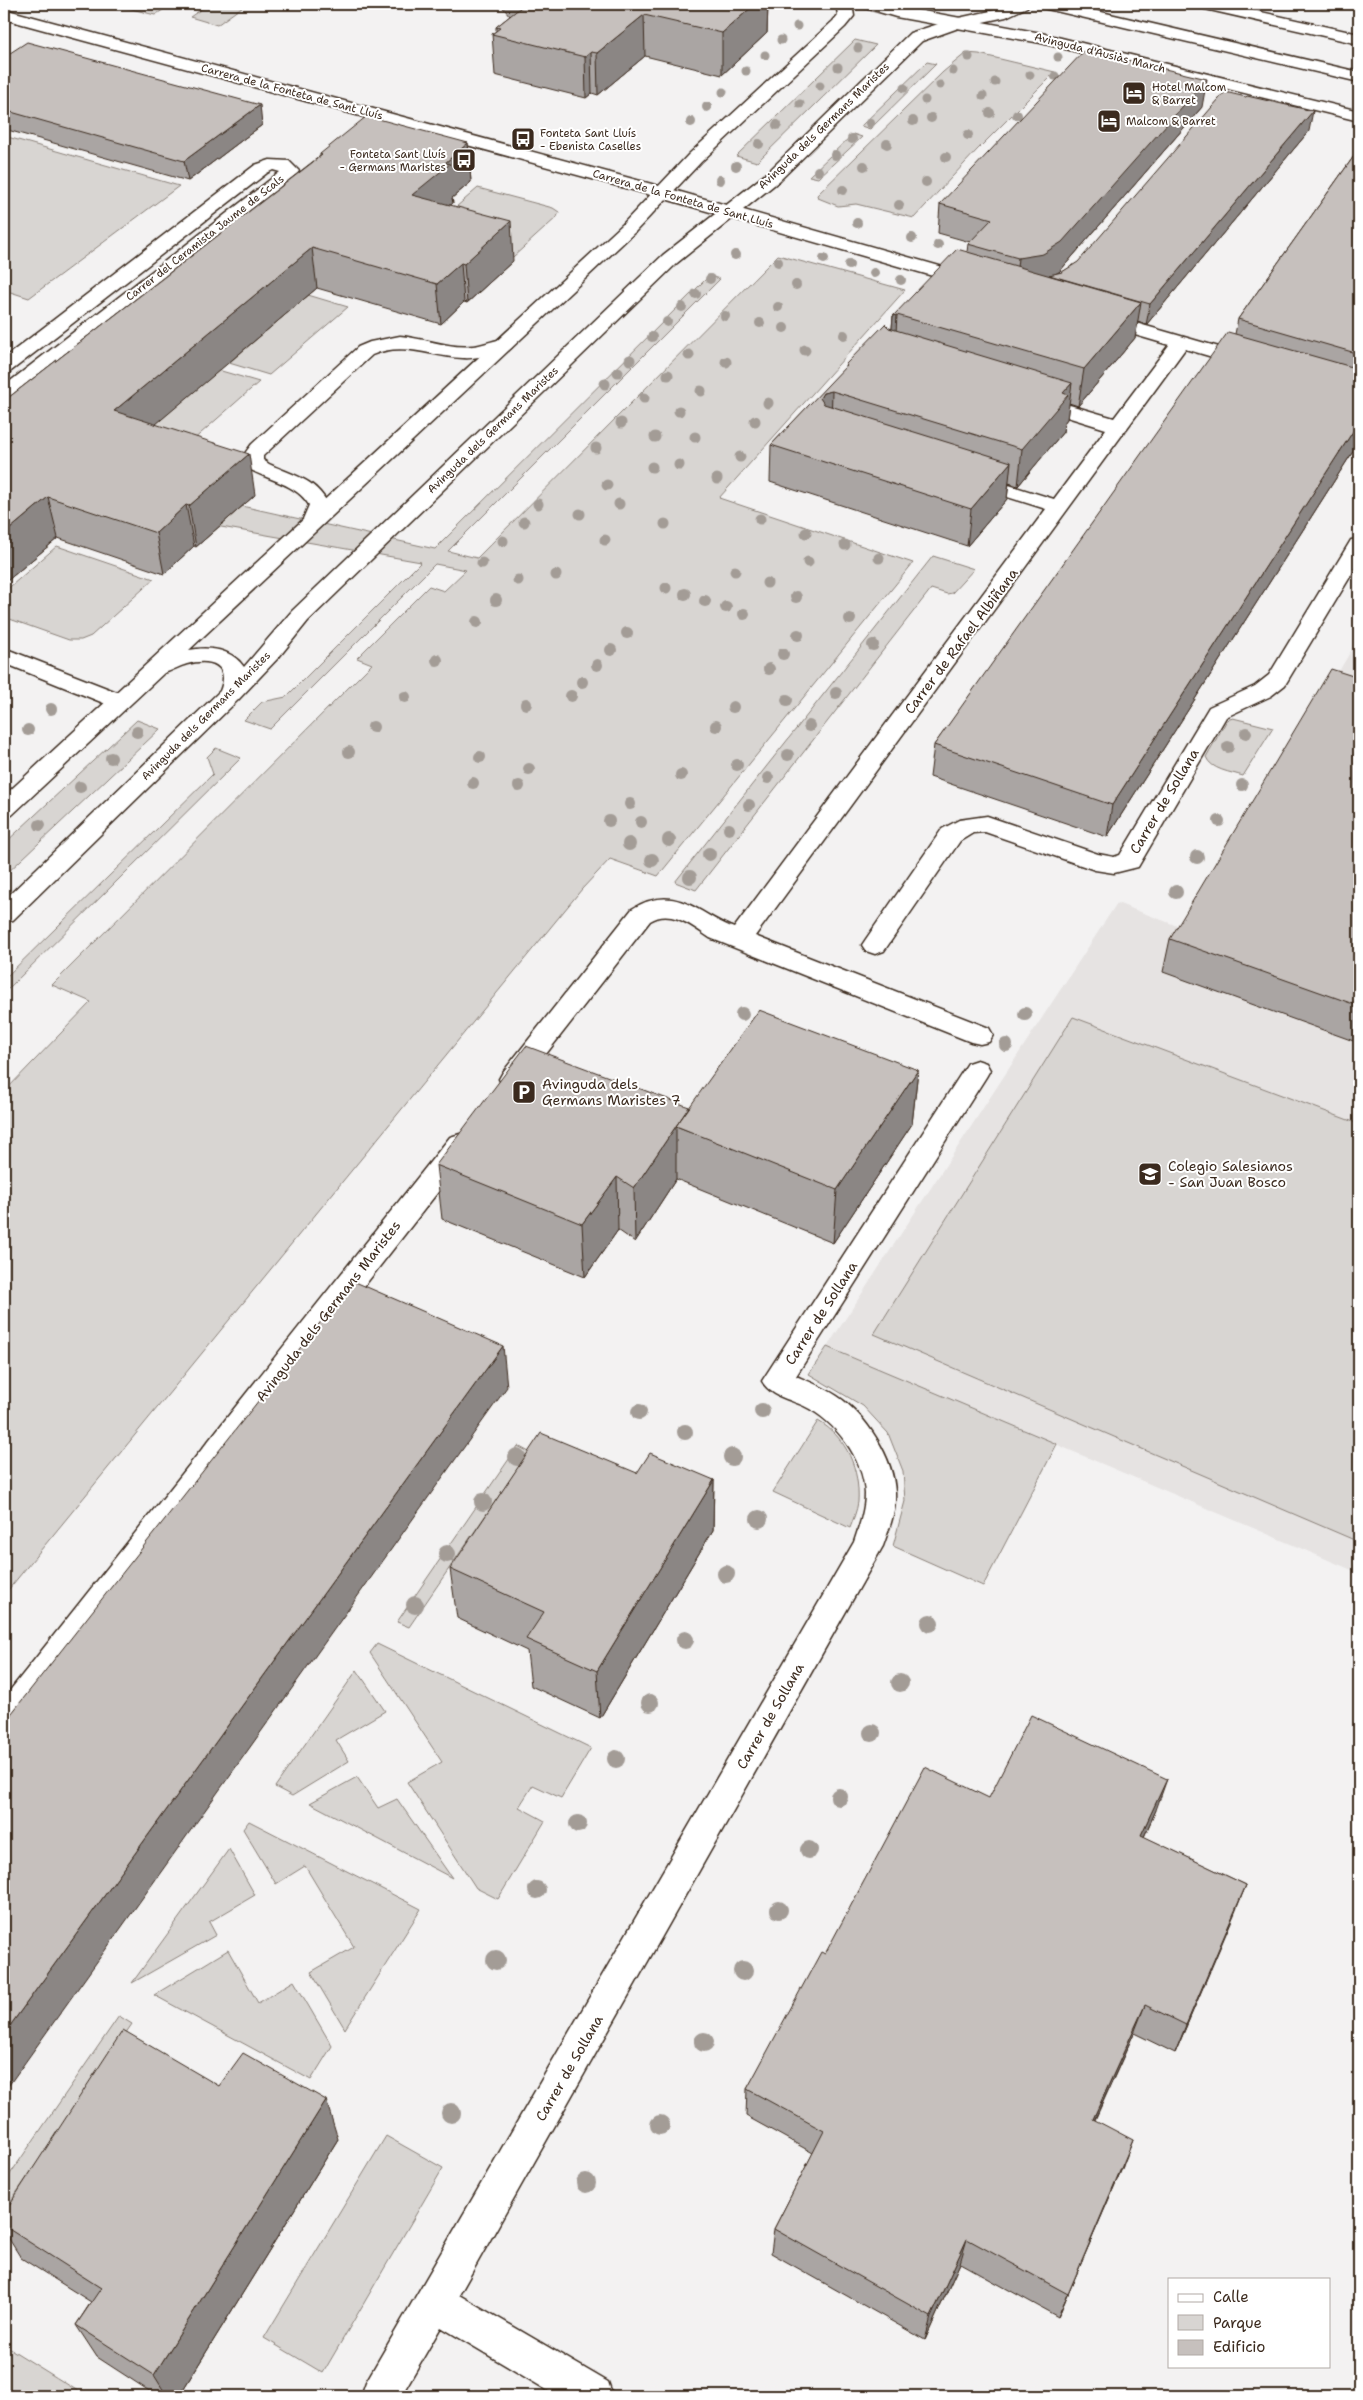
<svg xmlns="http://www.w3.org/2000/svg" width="1363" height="2400" viewBox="0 0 1363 2400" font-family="'Shantell Sans',sans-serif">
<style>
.built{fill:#e6e3e2}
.green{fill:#d8d5d2;stroke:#8a8078}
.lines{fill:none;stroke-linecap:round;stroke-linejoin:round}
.lane-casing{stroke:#3b2a1e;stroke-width:3}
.street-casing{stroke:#3b2a1e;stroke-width:3}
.primary-casing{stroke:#3b2a1e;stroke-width:3}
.lane{fill:#fff;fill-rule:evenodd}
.street{fill:#fff;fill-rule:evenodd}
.primary{fill:#fff;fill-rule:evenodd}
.tree{fill:#a39c96}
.wall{fill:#aaa5a3;stroke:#3b2a1e}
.shaded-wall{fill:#8b8684;stroke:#3b2a1e}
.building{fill:#c6c0bd;stroke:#3b2a1e}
.labels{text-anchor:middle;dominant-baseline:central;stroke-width:4;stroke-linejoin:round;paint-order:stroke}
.far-street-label{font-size:11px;fill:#3b2a1e;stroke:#fff}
.far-poi-label{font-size:11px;fill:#3b2a1e;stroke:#fff;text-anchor:start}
.street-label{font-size:14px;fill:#3b2a1e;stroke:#fff}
.poi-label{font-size:14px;fill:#3b2a1e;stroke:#fff;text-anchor:start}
</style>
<rect width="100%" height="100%" fill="#f3f2f2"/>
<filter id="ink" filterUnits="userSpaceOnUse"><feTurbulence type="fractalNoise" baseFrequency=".02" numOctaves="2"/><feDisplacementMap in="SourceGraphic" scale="10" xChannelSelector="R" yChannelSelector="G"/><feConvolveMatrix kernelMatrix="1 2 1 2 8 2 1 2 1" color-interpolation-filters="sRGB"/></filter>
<g filter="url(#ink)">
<path class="built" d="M 1359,637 L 1359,1573 L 827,1347 L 1117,903 L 1188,930 Z"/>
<path class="green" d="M 112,4 L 172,4 L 155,15 Z
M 209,4 L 246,4 L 217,25 L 190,17 Z
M 855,40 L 876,45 L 757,162 L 736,156 Z
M 966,53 L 979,54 L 1055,72 L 977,150 L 914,218 L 856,204 L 838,206 L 818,198 L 817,195 L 943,72 Z
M 927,62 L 936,64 L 870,129 L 861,126 Z
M 853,134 L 862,137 L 818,178 L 809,176 Z
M 4,136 L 179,186 L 29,298 L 4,290 Z
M 478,188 L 553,208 L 559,212 L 557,217 L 513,257 L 426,233 Z
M 778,255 L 905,290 L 719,498 L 913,563 L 658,876 L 610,859 L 582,889 L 4,1595 L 4,1092 L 91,1002 L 52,985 L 372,664 L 357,658 L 429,586 L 444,591 L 466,570 L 435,564 L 270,729 L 244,720 L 262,702 L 286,697 L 421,562 L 4,489 L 102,475 L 435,549 L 709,276 L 720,279 L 448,551 L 477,558 Z
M 308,295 L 348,307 L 269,375 L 229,363 Z
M 218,370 L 259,382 L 175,456 L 133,443 Z
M 57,546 L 154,579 L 91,636 L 81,640 L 69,640 L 4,617 L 4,592 Z
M 933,556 L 974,569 L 952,593 L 947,594 L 931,589 L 696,890 L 675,882 Z
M 1233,718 L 1273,728 L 1243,776 C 1231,772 1211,770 1206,757 L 1227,720 Z
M 137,720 L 160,729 L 4,876 L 4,844 Z
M 216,748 L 241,758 L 4,993 L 4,979 L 213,774 L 207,757 Z
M 1073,1017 L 1359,1124 L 1359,1542 L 874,1334 Z
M 827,1347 L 1057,1444 L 983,1586 L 893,1546 L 905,1501 L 903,1471 L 888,1433 L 863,1406 L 809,1374 Z
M 818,1421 C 847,1437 860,1470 858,1502 C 857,1510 853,1520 850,1528 L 773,1492 Z
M 518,1446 L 529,1452 L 409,1627 L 397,1622 Z
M 377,1644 L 591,1748 L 561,1798 L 533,1785 L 519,1807 L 545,1821 L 498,1899 L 476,1888 L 407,1782 L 442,1762 L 370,1653 Z
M 357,1670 L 385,1711 L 336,1740 L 349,1761 L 292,1796 L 275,1787 Z
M 357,1777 L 378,1808 L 397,1799 L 452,1878 L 310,1803 Z
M 249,1821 L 421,1909 L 345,2029 L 311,1972 L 354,1947 L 305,1866 L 276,1884 L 243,1829 Z
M 229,1849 L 255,1895 L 209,1922 L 216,1935 L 132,1983 Z
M 228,1950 L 258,2003 L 294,1981 L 332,2046 L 311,2080 L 154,1995 Z
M 119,2016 L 132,2024 L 4,2211 L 4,2183 Z
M 386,2136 L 443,2168 L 323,2373 L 264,2338 Z
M 4,2345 L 86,2396 L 4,2396 Z"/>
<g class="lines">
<g class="lane-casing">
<path id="lane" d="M 400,336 C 424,338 449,349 473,346 C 486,345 498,337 511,340 L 514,344 L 511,348 L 505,350 C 492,354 478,359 463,358 C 431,357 404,341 372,355 L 263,456 L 263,460 L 269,464 C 295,476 314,478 329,505 L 321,523 L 314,525 L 307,523 L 303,519 L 309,505 C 296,483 266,480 246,467 C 239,458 246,452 252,444 L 358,347 L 370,342 Z"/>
</g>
<g class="street-casing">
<path id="street" d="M 860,4 L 885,4 L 1041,33 L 1359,111 L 1359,121 L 1041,43 L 896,17 L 862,7 Z
M 4,9 L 670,189 L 978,277 L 980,281 L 978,285 L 964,285 L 658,197 L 4,19 Z
M 270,160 L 289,161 L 299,171 L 292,181 L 11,399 L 4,401 L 4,386 L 280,172 L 273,170 L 267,173 L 11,371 L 4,373 L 4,358 L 255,165 Z
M 1101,313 L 1257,358 L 1260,362 L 1257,366 L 1250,368 L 1185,349 L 755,936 L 989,1028 L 993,1035 L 989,1042 L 980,1044 L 971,1042 L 710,938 C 692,926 671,908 650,921 L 521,1086 L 512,1089 L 503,1086 L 499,1079 L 503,1072 L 632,909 C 676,882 697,914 734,928 L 1046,509 L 966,484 L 963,480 L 966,476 L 973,474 L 980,476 L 1054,499 L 1106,429 L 1025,404 L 1022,400 L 1025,396 L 1032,394 L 1039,396 L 1114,418 L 1169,345 L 1094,323 L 1091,319 L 1094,315 Z
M 1359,539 L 1359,562 L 1285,685 L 1271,696 L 1226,717 L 1138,867 L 1114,873 L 1095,870 L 985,832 L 973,833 L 960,841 L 884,951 L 875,954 L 866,951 L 862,945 L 866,939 L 942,829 L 959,820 L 987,816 L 1098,854 L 1114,857 L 1120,855 L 1209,707 L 1255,686 L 1269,675 L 1348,545 L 1351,540 Z
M 4,648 L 127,696 L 130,701 L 127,706 L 119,708 L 111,706 L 4,663 Z
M 977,1060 L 986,1063 L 990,1070 L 986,1077 L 796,1376 C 810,1382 825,1388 837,1396 C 866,1415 894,1458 895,1493 C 896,1512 889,1529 883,1546 L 459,2295 L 608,2382 L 613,2396 L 557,2396 L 441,2327 L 401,2396 L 361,2396 L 366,2382 L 854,1542 C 859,1527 865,1510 865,1494 C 864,1458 835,1421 804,1406 C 789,1399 770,1396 762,1381 L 968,1063 Z
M 460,1134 L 470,1137 L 473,1144 L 470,1151 L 15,1732 L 4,1737 L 4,1698 L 450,1137 Z"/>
</g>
<g class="primary-casing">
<path id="primary" d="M 836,4 L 852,4 L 854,16 L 845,27 L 701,162 L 635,232 L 189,650 C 209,646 232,649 244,667 L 292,611 L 663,255 L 767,173 L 910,33 L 954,19 L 995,10 L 1009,4 L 1029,4 L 1027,7 L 1006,17 L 964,26 L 922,41 L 779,181 L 677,263 L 308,621 L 279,657 L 239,699 L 13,920 L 4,922 L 4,900 L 220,691 C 231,664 210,658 187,664 C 179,666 172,671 164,673 L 12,815 L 4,817 L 4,796 L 623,224 L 689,154 L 833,21 L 838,15 Z
M 1039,4 L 1067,4 L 1359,72 L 1359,82 L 1047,9 L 1041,7 Z
M 1197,4 L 1225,4 L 1359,34 L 1359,44 L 1205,9 L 1199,7 Z"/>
</g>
<use href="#lane" class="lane"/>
<use href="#street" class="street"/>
<use href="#primary" class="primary"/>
</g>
<g class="tree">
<circle cx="797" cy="26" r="4.5"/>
<circle cx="781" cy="40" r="4.5"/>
<circle cx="858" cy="48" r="4.5"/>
<circle cx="765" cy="55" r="4.5"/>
<circle cx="969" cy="57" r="4.5"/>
<circle cx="1058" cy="57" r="4.5"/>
<circle cx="838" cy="67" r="4.5"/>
<circle cx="746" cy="71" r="4.5"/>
<circle cx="953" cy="71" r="4.5"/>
<circle cx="1030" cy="75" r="4.5"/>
<circle cx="1055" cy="76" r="4.5"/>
<circle cx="995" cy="82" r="4.5"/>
<circle cx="940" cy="85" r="4.5"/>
<circle cx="820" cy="86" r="4.5"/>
<circle cx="904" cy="88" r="4.5"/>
<circle cx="723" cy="92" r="4.5"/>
<circle cx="983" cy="96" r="4.5"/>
<circle cx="925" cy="100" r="4.5"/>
<circle cx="800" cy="104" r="4.5"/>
<circle cx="707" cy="107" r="5"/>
<circle cx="990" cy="113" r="5"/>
<circle cx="1017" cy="115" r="5"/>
<circle cx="931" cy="118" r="5"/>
<circle cx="913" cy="121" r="5"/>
<circle cx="691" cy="122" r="5"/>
<circle cx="870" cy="123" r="5"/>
<circle cx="777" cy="125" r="5"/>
<circle cx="968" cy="135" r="5"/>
<circle cx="852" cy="139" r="5"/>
<circle cx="759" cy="144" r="5"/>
<circle cx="887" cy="144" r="5"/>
<circle cx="835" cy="155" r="5"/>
<circle cx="946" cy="157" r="5"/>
<circle cx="736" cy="166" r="5"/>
<circle cx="864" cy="166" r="5"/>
<circle cx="818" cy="171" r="5"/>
<circle cx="720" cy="180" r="5"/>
<circle cx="926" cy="182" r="5"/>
<circle cx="843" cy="190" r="5"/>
<circle cx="899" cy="205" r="5"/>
<circle cx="857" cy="223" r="5"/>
<circle cx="912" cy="238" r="5"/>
<circle cx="938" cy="245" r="5"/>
<circle cx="735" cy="255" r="5"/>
<circle cx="824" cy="259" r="5"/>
<circle cx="778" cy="262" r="5"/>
<circle cx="849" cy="265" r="5"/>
<circle cx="874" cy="273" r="5"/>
<circle cx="710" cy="279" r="5"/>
<circle cx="901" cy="280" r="5"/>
<circle cx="796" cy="285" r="5"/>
<circle cx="696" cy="294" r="5"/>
<circle cx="682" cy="307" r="5"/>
<circle cx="778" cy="307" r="5"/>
<circle cx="725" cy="316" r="5"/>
<circle cx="667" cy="322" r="5"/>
<circle cx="760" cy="323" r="5"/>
<circle cx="784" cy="328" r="5"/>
<circle cx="844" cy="335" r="5"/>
<circle cx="652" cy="337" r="5"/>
<circle cx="805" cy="350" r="5.5"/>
<circle cx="689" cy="355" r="5.5"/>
<circle cx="630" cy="360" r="5.5"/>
<circle cx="726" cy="362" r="5.5"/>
<circle cx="618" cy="372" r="5.5"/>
<circle cx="668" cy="375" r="5.5"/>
<circle cx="605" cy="384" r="5.5"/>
<circle cx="701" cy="391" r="5.5"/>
<circle cx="644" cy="398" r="5.5"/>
<circle cx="768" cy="403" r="5.5"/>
<circle cx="679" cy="411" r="5.5"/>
<circle cx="755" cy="421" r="5.5"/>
<circle cx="621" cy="423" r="5.5"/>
<circle cx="655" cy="437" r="5.5"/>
<circle cx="695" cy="437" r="5.5"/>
<circle cx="596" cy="448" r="5.5"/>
<circle cx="740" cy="457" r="5.5"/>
<circle cx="679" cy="465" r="5.5"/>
<circle cx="652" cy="467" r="5.5"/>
<circle cx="717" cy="479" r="5.5"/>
<circle cx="607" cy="485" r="5.5"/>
<circle cx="538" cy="504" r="5.5"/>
<circle cx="619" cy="504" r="5.5"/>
<circle cx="580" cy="514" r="5.5"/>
<circle cx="760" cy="519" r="5.5"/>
<circle cx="524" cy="522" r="5.5"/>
<circle cx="665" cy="524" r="5.5"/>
<circle cx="806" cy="533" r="5.5"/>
<circle cx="605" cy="540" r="5.5"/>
<circle cx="503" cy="541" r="5.5"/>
<circle cx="845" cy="545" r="5.5"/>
<circle cx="879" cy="558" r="5.5"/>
<circle cx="808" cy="562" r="5.5"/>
<circle cx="482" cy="563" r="5.5"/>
<circle cx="735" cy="571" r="5.5"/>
<circle cx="556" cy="575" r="5.5"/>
<circle cx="518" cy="580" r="5.5"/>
<circle cx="767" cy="583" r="5.5"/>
<circle cx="666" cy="588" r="5.5"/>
<circle cx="685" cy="594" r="6"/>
<circle cx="796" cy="597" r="6"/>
<circle cx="496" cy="600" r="6"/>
<circle cx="705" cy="601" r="6"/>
<circle cx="726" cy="607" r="6"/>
<circle cx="744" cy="614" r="6"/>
<circle cx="850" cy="619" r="6"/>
<circle cx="477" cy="622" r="6"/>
<circle cx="627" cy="633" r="6"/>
<circle cx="798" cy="635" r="6"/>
<circle cx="873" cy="645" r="6"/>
<circle cx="611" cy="650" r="6"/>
<circle cx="783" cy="654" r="6"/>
<circle cx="437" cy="660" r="6"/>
<circle cx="597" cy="665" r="6"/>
<circle cx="769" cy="669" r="6"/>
<circle cx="582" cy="682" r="6"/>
<circle cx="836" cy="693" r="6"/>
<circle cx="571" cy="696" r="6"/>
<circle cx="405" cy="697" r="6"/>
<circle cx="787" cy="700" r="6"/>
<circle cx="526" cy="704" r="6"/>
<circle cx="733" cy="707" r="6"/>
<circle cx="51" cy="709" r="6"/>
<circle cx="716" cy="726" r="6"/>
<circle cx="809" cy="726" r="6"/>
<circle cx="373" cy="727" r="6"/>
<circle cx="28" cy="730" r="6"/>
<circle cx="137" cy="732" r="6"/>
<circle cx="1246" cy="733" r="6"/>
<circle cx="1228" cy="747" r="6"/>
<circle cx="349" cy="752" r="6"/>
<circle cx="788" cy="755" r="6"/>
<circle cx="480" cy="757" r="6"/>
<circle cx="111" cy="758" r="6"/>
<circle cx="737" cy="765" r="6"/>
<circle cx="529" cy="769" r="6"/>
<circle cx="681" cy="775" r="6"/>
<circle cx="768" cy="778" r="6"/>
<circle cx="473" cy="783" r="6"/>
<circle cx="1242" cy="785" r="6"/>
<circle cx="519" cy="786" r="6"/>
<circle cx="80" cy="787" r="6"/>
<circle cx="630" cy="804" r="6"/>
<circle cx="749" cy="805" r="6"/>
<circle cx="609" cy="821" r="6"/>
<circle cx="1219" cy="821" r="6"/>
<circle cx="641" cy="822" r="6"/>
<circle cx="40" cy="825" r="6"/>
<circle cx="729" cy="829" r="6"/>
<circle cx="669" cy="840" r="7"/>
<circle cx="629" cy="844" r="7"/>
<circle cx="709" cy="854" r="7"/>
<circle cx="1197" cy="857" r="7"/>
<circle cx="652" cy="860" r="7"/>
<circle cx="690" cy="877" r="7"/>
<circle cx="1176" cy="892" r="7"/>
<circle cx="742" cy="1014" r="7"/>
<circle cx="1025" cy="1014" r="7"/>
<circle cx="1006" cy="1045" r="7"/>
<circle cx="762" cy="1411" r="8"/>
<circle cx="639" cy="1412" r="8"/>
<circle cx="685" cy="1432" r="8"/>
<circle cx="517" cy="1457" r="9"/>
<circle cx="732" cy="1457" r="9"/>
<circle cx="483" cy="1502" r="9"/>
<circle cx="759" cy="1519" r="9"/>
<circle cx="447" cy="1554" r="9"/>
<circle cx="726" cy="1574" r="9"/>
<circle cx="415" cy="1605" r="9"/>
<circle cx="930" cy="1623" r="9"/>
<circle cx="685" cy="1640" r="9"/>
<circle cx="900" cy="1683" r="9"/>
<circle cx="650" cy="1703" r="9"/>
<circle cx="872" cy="1733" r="9"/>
<circle cx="616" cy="1759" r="9"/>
<circle cx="839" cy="1797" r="9"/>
<circle cx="578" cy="1824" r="9"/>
<circle cx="809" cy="1850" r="9"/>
<circle cx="537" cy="1890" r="9"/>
<circle cx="779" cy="1910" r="9"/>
<circle cx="496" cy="1960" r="10"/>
<circle cx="743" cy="1971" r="10"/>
<circle cx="704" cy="2042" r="10"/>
<circle cx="451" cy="2113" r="10"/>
<circle cx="660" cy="2125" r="10"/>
<circle cx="586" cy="2183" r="10"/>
</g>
<path class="wall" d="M 500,4 L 768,4 L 767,33 L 722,75 L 645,56 L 598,95 L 592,93 L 586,98 L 495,75 L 492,34 L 496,31 L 496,27 L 510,16 Z
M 4,57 L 262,125 L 188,181 L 4,129 Z
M 1202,107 L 1059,272 L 1055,274 L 1062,272 L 1309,131 L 1146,325 L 1138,322 L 1135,338 L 1078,406 L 1069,403 L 1067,419 L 1064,423 L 1063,432 L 1018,486 L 1009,483 L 1007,499 L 967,546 L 770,482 L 771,445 L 845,368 L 845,365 L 889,328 L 892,329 L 893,316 L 967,252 L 968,244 L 970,242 L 938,233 L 940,204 Z
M 468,143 L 471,182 L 452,198 L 453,203 L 450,205 L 513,261 L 467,303 L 464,302 L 441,324 L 317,288 L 155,424 L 255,495 L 196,547 L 194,546 L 164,574 L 58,538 L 7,581 L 4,580 L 4,401 L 320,156 L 320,154 Z
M 1359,149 L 1359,442 L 1107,837 L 930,777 L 934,745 L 1235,334 L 1238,319 Z
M 1359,678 L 1359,1043 L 1163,972 L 1170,939 Z
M 918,1070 L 912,1124 L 833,1243 L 676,1179 L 635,1242 L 618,1230 L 585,1277 L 442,1219 L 436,1165 L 689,1107 L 689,1108 Z
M 637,1473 L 714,1480 L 713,1530 L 600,1718 L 531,1686 L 527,1651 L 457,1618 L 450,1569 Z
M 989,1798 L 1156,1810 L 1144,1837 L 1246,1885 L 1175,2053 L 1134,2033 L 1095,2120 L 1123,2166 L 1058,2317 L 960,2263 L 925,2340 L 771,2253 L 774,2229 L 813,2153 L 746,2116 L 747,2089 L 825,1954 Z
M 338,2139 L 179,2396 L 157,2396 L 97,2357 L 76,2325 L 91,2302 L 21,2258 L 4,2231 L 4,2213 Z"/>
<path class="shaded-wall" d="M 755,4 L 768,4 L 767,33 L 722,75 L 722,33 Z
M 644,15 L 645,56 L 598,95 L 597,53 Z
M 591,52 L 592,93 L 586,98 L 585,57 Z
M 1207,79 L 1202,107 L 1059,272 L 1051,276 L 1015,287 L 1018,258 Z
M 260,105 L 262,125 L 188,181 L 184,161 Z
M 1313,111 L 1309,131 L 1146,325 L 1150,304 Z
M 468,143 L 471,182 L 452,198 L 453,203 L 416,234 L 412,195 L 445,163 Z
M 511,221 L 513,261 L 467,303 L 464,264 Z
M 312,248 L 317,288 L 123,452 L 114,411 Z
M 461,263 L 464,302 L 441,324 L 437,284 Z
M 1141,302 L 1135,338 L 1078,406 L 1084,369 Z
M 897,315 L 895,351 L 890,352 L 893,316 Z
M 1072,383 L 1067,419 L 1064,423 L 1063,432 L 1018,486 L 1022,449 L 1063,393 Z
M 832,391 L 831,427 L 820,398 L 823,393 Z
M 1359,422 L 1359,442 L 1107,837 L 1112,805 Z
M 249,454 L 255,495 L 196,547 L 189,506 Z
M 1011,462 L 1007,499 L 967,546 L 971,509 Z
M 48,497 L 58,538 L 7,581 L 4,569 L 4,534 Z
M 186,505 L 194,546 L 164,574 L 156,533 Z
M 918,1070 L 912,1124 L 833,1243 L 837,1190 Z
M 689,1107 L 689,1131 L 676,1126 L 676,1179 L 635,1242 L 634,1188 Z
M 617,1177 L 618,1230 L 585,1277 L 582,1224 Z
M 503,1346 L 507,1387 L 4,2092 L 4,2034 Z
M 714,1480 L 713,1530 L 600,1718 L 597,1671 Z
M 1167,1779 L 1156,1810 L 1131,1865 L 1141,1835 Z
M 1246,1885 L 1234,1915 L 1175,2053 L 1186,2025 Z
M 1145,2005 L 1134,2033 L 1083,2145 L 1093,2119 Z
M 326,2100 L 338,2139 L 179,2396 L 167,2396 L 154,2375 Z
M 1133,2140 L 1123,2166 L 1058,2317 L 1068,2294 Z
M 967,2239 L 960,2263 L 925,2340 L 931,2317 Z"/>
<path class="building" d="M 525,4 L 755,4 L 722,33 L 644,15 L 597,53 L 591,52 L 585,57 L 492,34 L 500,28 L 496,27 Z
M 27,42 L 260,105 L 184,161 L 4,110 L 4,57 Z
M 1085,50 L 1207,79 L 1062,242 L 1043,254 L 1018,258 L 968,244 L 992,219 L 940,204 Z
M 1225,92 L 1246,97 L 1247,96 L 1313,111 L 1150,304 L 1049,275 L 1062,272 L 1078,262 Z
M 367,116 L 468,143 L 445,163 L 450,164 L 412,195 L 511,221 L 464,264 L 461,263 L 437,284 L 312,248 L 114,411 L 249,454 L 189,506 L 186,505 L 156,533 L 48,497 L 4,534 L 4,401 L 322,155 L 320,154 Z
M 1359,149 L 1359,354 L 1238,319 Z
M 957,249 L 1141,302 L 1084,369 L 897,315 L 893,316 Z
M 885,324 L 889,328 L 1072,383 L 1063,393 L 1068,395 L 1022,449 L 832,391 L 823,393 L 820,398 L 824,404 L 1011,462 L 971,509 L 771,445 L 847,365 L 845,365 Z
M 1228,332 L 1359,369 L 1359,422 L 1112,805 L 934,745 Z
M 1331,669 L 1359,678 L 1359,1006 L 1170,939 Z
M 759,1010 L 918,1070 L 837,1190 L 676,1126 Z
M 526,1046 L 689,1107 L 634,1188 L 617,1177 L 582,1224 L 436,1165 Z
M 353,1281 L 503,1346 L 4,2034 L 4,1723 Z
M 541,1433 L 637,1473 L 650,1453 L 714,1480 L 597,1671 L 526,1639 L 544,1612 L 450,1569 Z
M 1031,1715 L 1167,1779 L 1141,1835 L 1246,1885 L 1186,2025 L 1145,2005 L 1093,2119 L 1133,2140 L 1068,2294 L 967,2239 L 931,2317 L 774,2229 L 824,2131 L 747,2089 L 821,1952 L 825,1954 L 925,1767 L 989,1798 Z
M 123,2030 L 219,2086 L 243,2053 L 326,2100 L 154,2375 L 76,2325 L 101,2288 L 4,2226 L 4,2213 Z"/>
</g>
<defs>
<g id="hotel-square" transform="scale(1.25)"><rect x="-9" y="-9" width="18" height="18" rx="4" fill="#3b2a1e" stroke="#fff"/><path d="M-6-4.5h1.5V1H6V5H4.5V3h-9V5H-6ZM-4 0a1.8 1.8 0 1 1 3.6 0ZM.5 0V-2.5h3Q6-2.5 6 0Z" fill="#fff"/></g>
<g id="bus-square" transform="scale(1.25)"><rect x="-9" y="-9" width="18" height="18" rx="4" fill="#3b2a1e" stroke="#fff"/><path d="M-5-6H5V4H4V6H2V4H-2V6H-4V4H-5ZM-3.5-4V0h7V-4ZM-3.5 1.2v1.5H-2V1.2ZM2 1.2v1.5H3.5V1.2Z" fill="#fff"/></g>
<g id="parking-square" transform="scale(1.25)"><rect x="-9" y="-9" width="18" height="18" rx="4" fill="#3b2a1e" stroke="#fff"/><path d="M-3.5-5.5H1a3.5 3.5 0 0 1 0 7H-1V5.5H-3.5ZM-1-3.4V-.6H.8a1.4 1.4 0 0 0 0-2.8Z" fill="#fff"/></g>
<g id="school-square" transform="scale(1.25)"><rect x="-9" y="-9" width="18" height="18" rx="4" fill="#3b2a1e" stroke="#fff"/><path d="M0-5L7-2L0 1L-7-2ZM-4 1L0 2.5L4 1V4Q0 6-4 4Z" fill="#fff"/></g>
</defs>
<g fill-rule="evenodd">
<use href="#hotel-square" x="1134" y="93"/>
<use href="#hotel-square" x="1109" y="121"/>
<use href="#bus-square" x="523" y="139"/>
<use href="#bus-square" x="464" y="160"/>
<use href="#parking-square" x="524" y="1092"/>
<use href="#school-square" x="1150" y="1174"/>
</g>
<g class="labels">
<g class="far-street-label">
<text transform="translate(1100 53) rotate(14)">Avinguda d'Ausiàs March</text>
<text transform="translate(292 92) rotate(15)">Carrera de la Fonteta de Sant Lluís</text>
<text transform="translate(824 126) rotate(-44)">Avinguda dels Germans Maristes</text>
<text transform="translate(683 199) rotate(16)">Carrera de la Fonteta de Sant Lluís</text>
<text transform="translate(205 238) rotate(-38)">Carrer del Ceramista Jaume de Scals</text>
<text transform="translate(493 430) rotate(-44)">Avinguda dels Germans Maristes</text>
<text transform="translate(206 716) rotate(-45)">Avinguda dels Germans Maristes</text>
</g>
<g class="far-poi-label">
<text x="1152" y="87">Hotel Malcom<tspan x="1152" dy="13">&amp; Barret</tspan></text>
<text x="1126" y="121">Malcom &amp; Barret</text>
<text x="540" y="133">Fonteta Sant Lluís<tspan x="540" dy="13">- Ebenista Caselles</tspan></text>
<text x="446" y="154" text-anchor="end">Fonteta Sant Lluís<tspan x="446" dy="13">- Germans Maristes</tspan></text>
</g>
<g class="street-label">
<text transform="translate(961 641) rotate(-53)">Carrer de Rafael Albiñana</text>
<text transform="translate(1164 801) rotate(-59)">Carrer de Sollana</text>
<text transform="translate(328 1311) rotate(-52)">Avinguda dels Germans Maristes</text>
<text transform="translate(821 1313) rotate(-57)">Carrer de Sollana</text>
<text transform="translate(770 1716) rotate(-60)">Carrer de Sollana</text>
<text transform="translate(569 2068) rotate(-60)">Carrer de Sollana</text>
</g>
<g class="poi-label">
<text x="542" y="1084">Avinguda dels<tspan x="542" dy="16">Germans Maristes 7</tspan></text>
<text x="1168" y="1166">Colegio Salesianos<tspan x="1168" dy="16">- San Juan Bosco</tspan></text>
</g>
</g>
<rect width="1363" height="2400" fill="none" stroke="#fff" stroke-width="20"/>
<rect x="10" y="10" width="1343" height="2380" fill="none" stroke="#3b2a1e" stroke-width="2" filter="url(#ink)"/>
<rect x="1168" y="2278" width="162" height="90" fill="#ffffff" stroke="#b1aaa5"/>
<rect x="1178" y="2294" width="25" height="8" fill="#ffffff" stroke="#b1aaa5"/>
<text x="1213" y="2302" font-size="15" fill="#3b2a1e">Calle</text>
<rect x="1178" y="2315" width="25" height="15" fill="#d8d5d2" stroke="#b1aaa5"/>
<text x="1213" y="2328" font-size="15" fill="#3b2a1e">Parque</text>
<rect x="1178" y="2340" width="25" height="15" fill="#c6c0bd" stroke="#b1aaa5"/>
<text x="1213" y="2352" font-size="15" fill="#3b2a1e">Edificio</text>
</svg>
